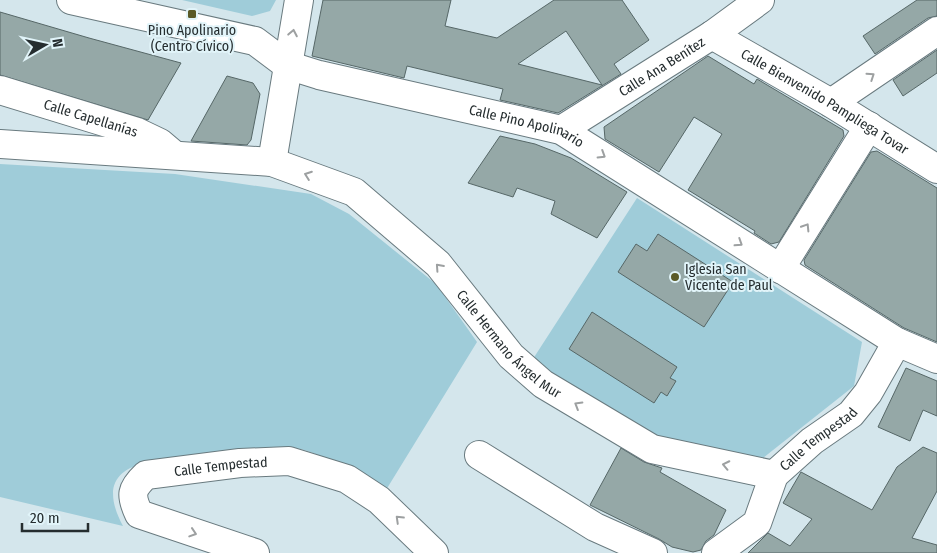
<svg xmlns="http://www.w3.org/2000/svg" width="937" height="553" viewBox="0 0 937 553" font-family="'Fira Sans Condensed',sans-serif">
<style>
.green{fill:#9fccd9}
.building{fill:#95a8a7;stroke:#566767;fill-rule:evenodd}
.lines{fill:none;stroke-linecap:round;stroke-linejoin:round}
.minor-casing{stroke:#697a7f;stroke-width:30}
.minor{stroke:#fff;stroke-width:28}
.oneway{stroke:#9da0a1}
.poi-dot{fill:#5a5a27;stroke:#e1f4f9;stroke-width:2}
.labels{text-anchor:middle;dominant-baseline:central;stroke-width:4;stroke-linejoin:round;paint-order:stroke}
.poi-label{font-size:14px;fill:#252d2f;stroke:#e1f4f9}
.street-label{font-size:14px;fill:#252d2f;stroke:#e1f4f9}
</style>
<rect width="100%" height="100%" fill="#d4e6ec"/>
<path class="green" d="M 182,0 L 276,0 L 270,11 L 252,16 Z
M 0,164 L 175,174 L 311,194 L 349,214 L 436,284 L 477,342 L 386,490 C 364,471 353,467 326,458 C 315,454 305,449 294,448 C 265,445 235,451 206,455 C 161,460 86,457 123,526 L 0,497 Z
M 637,198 L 862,342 L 854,386 L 763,458 L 743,462 L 638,433 L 531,362 Z"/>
<path class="building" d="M 323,0 L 451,0 L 445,26 L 497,38 L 554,0 L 622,0 L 649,40 L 614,64 L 621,74 L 558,113 L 500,100 L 503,89 L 407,66 L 404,78 L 312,56 ZM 566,31 L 602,85 L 518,64 Z
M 917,0 L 937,0 L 937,16 L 928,18 L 875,54 L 863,36 Z
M 0,12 L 89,38 L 181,63 L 148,120 L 0,75 Z
M 937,50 L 937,73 L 903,96 L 893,80 Z
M 708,56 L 754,84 L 757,79 L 843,130 L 844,136 L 779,242 L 771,244 L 754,233 L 755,231 L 688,190 L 722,134 L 694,117 L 659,172 L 605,139 L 604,127 Z
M 227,76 L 253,83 L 260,94 L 251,140 L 247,145 L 191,141 Z
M 500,136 L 535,144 L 571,158 L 627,192 L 597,238 L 551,214 L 555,201 L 517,188 L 513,197 L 468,183 Z
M 877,151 L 937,188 L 937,342 L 904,328 L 805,265 L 804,260 L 871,152 Z
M 658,234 L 733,282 L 704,327 L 618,272 L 636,244 L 647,251 Z
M 592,312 L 677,367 L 670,378 L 676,381 L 667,396 L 661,392 L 654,403 L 569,349 Z
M 906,368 L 937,381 L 937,416 L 923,410 L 910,441 L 878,427 Z
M 923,447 L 937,453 L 937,491 L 912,538 L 937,545 L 937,553 L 748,553 L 768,533 L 790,546 L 812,519 L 783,503 L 801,472 L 872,510 L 897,467 Z
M 621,448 L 644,462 L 662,468 L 660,472 L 726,510 L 714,535 L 706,541 L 701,550 L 693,552 L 672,547 L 659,539 L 590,505 Z"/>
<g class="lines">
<g class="minor-casing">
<g id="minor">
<path id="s1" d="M 71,0 L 255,41 L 287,65 L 319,75 L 561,130 L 897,342 L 937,359"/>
<path id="s2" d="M 712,35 L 831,103 L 937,169"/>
<path id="s3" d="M 0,90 L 137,132 L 160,143 L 173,154"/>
<path d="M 831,103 L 937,31"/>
<path id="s4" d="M 561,130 L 712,35 L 760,0"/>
<path id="s5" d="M 0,144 L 272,162 L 354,192 L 438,264 L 511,356 L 543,384 L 652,449 L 774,475"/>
<path d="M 272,162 L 299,0"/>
<path d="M 780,269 L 869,126"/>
<path d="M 479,455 L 595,527 L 653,553"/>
<path id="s6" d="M 255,553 L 139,514 C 130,495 131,489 146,475 L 240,463 L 289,461 L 347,479 L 379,500 L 434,553"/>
<path id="s7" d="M 716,553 L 757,523 L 774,475 L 812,441 L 851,414 L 868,393 L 897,342"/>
</g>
</g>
<use href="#minor" class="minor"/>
</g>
<defs><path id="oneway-chevron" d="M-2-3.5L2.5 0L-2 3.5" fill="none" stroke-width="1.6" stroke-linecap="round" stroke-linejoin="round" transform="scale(1.25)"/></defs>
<g class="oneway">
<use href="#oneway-chevron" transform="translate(293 33) rotate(-79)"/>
<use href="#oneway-chevron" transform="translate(871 76) rotate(-34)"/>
<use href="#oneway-chevron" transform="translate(602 155) rotate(32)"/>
<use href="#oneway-chevron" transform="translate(308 175) rotate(-160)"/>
<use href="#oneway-chevron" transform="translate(806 227) rotate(-58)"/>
<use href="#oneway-chevron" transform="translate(739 243) rotate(33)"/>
<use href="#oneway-chevron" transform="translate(439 267) rotate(-132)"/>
<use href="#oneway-chevron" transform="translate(578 405) rotate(-149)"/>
<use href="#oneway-chevron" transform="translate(726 465) rotate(-168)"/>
<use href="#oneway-chevron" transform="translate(399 519) rotate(-136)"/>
<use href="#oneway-chevron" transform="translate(193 533) rotate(18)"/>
</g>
<g class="poi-dot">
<rect x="187" y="9" width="10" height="10" rx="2.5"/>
<circle cx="675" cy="277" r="5"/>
</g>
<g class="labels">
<g class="poi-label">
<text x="192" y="30">Pino Apolinario<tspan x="192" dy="16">(Centro Cívico)</tspan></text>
<text x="685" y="269" text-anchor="start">Iglesia San<tspan x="685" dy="16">Vicente de Paul</tspan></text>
</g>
<g class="street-label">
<text stroke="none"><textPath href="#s4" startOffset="119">Calle Ana Benítez</textPath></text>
<text stroke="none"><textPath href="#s2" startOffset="131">Calle Bienvenido Pampliega Tovar</textPath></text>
<text stroke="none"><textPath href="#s3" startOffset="95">Calle Capellanías</textPath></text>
<text stroke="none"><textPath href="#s1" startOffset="476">Calle Pino Apolinario</textPath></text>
<text stroke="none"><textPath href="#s5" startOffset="578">Calle Hermano Ángel Mur</textPath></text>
<text stroke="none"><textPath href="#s7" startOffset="159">Calle Tempestad</textPath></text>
<text stroke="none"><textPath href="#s6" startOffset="242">Calle Tempestad</textPath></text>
</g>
</g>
<g transform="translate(45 45) rotate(81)" stroke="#e1f4f9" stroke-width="4" paint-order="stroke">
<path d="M0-4L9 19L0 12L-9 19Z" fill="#252d2f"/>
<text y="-8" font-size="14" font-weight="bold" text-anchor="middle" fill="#252d2f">N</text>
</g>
<path d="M22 523v8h66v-8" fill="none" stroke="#252d2f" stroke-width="2.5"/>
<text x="30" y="523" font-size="15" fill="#252d2f" stroke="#e1f4f9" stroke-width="4" paint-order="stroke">20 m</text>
</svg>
